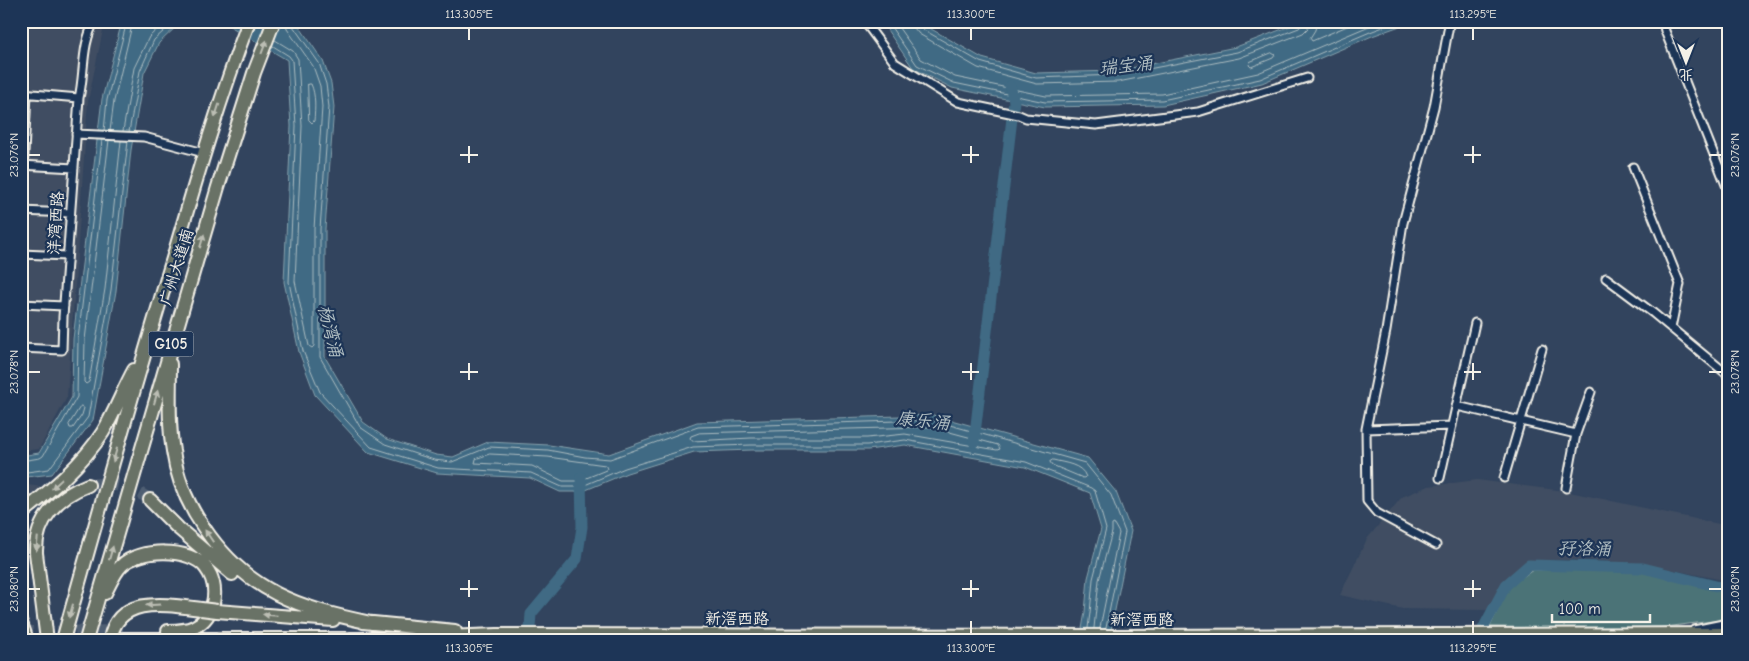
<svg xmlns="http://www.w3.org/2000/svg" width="1749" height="661" viewBox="0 0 1749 661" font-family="'Comic Neue','LXGW WenKai TC',sans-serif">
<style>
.built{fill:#404e62}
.green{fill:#4b7377;stroke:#a0b2b0}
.water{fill:#3f6b84;stroke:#87a1ac}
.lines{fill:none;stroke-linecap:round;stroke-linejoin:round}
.shore{stroke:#acbbc0;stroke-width:1}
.river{stroke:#3f6b84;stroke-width:11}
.trunk-tunnel{stroke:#4f5e73;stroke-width:12;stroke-dasharray:12 6;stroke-linecap:butt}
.minor-casing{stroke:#f4f1e8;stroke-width:11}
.trunk-casing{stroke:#f4f1e8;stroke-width:16}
.minor{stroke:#1d3557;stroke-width:7}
.trunk{stroke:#697266;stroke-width:12}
.trunk-bridge-casing{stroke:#f4f1e8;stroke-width:16;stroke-linecap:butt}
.trunk-bridge{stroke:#697266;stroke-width:12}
.oneway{fill:#bcbeb4}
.ticks{fill:none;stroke:#f4f1e8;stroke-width:2}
.labels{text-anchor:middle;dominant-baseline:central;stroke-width:4.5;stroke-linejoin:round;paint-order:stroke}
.shield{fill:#1d3557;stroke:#b4b9bc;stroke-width:1}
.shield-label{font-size:15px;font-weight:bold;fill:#f4f1e8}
.street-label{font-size:16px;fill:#f4f1e8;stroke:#1d3557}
.water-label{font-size:18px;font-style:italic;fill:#b5c2c5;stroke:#1d3557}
.neatline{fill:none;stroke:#f4f1e8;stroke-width:2}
.ticks-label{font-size:12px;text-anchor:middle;fill:#f4f1e8}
</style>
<rect width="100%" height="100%" fill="#32445e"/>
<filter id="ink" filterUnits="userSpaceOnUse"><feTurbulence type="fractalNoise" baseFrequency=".02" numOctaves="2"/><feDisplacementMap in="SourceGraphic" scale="10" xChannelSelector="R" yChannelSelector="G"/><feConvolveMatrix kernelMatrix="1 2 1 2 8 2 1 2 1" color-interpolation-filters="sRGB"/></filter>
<g filter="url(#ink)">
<path class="built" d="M 21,21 L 109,21 L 104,25 L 88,101 L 67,397 L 39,449 L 21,451 Z
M 1477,480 L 1565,491 L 1728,526 L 1728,581 L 1643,564 L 1586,560 L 1539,560 L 1506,579 L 1488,610 L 1403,609 L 1340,595 L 1367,539 L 1402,497 L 1429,486 Z
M 21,484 L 41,487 L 21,502 Z"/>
<path class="green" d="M 1533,570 L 1640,571 L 1728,584 L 1728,619 L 1641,630 L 1490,627 L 1509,586 Z"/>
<path class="water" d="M 122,21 L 190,21 L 179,24 L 159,43 L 144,73 L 131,150 L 116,291 L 93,420 L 52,474 L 26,477 L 21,476 L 21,456 L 39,453 L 72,397 L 73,339 L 102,99 Z
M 210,21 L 293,21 L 297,23 L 323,61 L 331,83 L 334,107 L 325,229 L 325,357 L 363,422 L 387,439 L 436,455 L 453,457 L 488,442 L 549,445 L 609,454 L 697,422 L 933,415 L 1088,458 L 1116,492 L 1131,531 L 1109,640 L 1080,640 L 1085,612 L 1088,578 L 1101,529 L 1090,493 L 1025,467 L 905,445 L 868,450 L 752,450 L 694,452 L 627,473 L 581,492 L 560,492 L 530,478 L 437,473 L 368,452 L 315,395 L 299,352 L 284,282 L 291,126 L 287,60 L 228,25 Z
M 881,21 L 923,21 L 926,26 L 982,58 L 1036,73 L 1116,71 L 1236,47 L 1303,21 L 1414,21 L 1372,36 L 1262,83 L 1163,105 L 1045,107 L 952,88 L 913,68 Z"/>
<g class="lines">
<path class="shore" d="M 292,21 L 293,26 L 319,63 L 326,84 L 329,107 L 320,229 L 320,357 L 360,427 L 385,444 L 434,460 L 452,462 L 489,447 L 548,450 L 585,457 L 610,459 L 698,427 L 932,420 L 1085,463 L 1111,495 L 1125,532 L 1106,628
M 887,21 L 917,65 L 954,83 L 1045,102 L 1162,100 L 1260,79 L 1370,32 L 1399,21
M 894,21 L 921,59 L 955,77 L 1046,96 L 1162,94 L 1258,73 L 1381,21
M 913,21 L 914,28 L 919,34 L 978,68 L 1037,84 L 1118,82 L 1239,58 L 1303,33 L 1308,28 L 1309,21
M 919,21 L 920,25 L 924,30 L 980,62 L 1036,78 L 1117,75 L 1237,52 L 1299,28 L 1302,25 L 1303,21
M 1317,21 L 1315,30 L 1310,38 L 1312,41 L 1359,21
M 275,40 L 293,51 L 298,59 L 302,126 L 295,281 L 309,346 L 312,348 L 314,346 L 314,229 L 322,107 L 320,86 L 313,66 L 287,29 L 286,21
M 273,46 L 289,56 L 292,60 L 296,126 L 289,282 L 303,351 L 320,392 L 371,447 L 438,468 L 531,473 L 562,487 L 580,487 L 625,468 L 693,447 L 751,445 L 867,445 L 905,440 L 1026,462 L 1091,488 L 1095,491 L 1106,529 L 1093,579 L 1090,613 L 1088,628
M 1272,53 L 1275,55 L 1273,58 L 1251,67 L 1249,65 L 1250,62 Z
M 308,84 L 311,84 C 316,95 315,109 314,121 L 312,123 L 309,120 Z
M 104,131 L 107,100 L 127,21
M 110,131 L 114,101 L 133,21
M 123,131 L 134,68 L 149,37 L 166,21
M 129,132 L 140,71 L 154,40 L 175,21
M 109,140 L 85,340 L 84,382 L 86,384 L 89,382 L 105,289 L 121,141
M 81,406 L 84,408 L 82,415 L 73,428 L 70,428 L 69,425 Z
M 931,427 L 998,445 L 1000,449 L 997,450 L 905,434 L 867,438 L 751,438 L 692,441 L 690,438 L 691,436 L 699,433 Z
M 490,454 L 548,457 L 605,465 L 607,468 L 606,470 L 579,481 L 563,481 L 532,466 L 475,463 L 476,459 Z
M 1053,460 C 1064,463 1082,464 1086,477 L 1083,478 L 1052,465 L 1050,462 Z
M 21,461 L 40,458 L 43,456 L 77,397 L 78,339 L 102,140
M 21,472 L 27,472 L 49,469 L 88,417 L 111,290 L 128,141
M 1094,628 L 1099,580 L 1112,532 L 1112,525 L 1114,524 L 1119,533 L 1100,628"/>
<path class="river" d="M 974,442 L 1014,101 L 1010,86
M 529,640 L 531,614 L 577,559 L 582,527 L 581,477
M 1477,640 L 1506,585 L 1529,565 L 1643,568 L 1728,589"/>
<path class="trunk-tunnel" d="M 88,485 C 112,482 132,486 150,500
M 21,632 L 123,631"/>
<g class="minor-casing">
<path id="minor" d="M 864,21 L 895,63 L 958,102 L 1019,115 L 1026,118 L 1096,125 L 1198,112 L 1307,78
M 1663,21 L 1665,31 L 1728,190
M 21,93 L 79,98
M 76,134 L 144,137 L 204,153
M 21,165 L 74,168
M 1633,167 L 1680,284 L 1671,328
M 21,211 L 70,213
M 21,213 L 27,94
M 21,254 L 67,256
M 1606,278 L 1653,313 L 1728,375
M 21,304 L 64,306
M 21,348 L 62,350 L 63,317 L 79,98 C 85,73 81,44 95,21
M 1457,406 L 1576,434
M 1366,429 L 1452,426
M 1440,478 L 1475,323
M 1504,478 L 1542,349
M 1566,488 L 1576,434 L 1591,392
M 1436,545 L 1377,513 L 1367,501 L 1366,429 L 1386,331 L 1403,223 L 1434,107 L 1449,25
M 1694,630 L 1728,623"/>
</g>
<g class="trunk-casing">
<path id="trunk" d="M 170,364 C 170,393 168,422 173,451 C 177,479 188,505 204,528 C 247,592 299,608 371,623
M 150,500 L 178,528 L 232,574
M 21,514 C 51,490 82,465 103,432 C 115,412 123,390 134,370
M 105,593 C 110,584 114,573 121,566 C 138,548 191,547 206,568 C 220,586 216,617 194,627 C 186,631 176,631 168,631
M 217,611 L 333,620
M 363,622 L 455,631
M 21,623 L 27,640
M 123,639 L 393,639 L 497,635 L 1118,636 L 1728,634
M 47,640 L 36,553 C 35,520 58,496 88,485
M 63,640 C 99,511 135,383 174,255 C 197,176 220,98 249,21
M 86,640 L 218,187 L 254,73 L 274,21
M 110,640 C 117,594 169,605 201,609"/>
</g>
<use href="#minor" class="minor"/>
<use href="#trunk" class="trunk"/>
<g class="trunk-bridge-casing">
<path id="trunk-bridge" d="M 201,609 L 217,611"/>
</g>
<use href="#trunk-bridge" class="trunk-bridge"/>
</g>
<defs><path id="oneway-solid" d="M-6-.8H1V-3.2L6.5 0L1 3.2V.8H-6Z" transform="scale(1.25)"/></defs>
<g class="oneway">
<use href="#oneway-solid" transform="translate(264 47) rotate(-69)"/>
<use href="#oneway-solid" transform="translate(217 111) rotate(108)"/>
<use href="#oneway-solid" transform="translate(202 241) rotate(-73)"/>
<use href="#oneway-solid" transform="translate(156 397) rotate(-74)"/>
<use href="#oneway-solid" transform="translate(115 455) rotate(106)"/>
<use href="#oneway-solid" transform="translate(57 484) rotate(137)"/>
<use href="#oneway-solid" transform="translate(209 536) rotate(-124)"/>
<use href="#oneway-solid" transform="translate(37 544) rotate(96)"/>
<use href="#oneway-solid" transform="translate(111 553) rotate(-74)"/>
<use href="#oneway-solid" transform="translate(153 605) rotate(176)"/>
<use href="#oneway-solid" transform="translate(71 611) rotate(106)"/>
<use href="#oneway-solid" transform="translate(270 615) rotate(-175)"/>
</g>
</g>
<path class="ticks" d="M 469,28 L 469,40M 971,28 L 971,40M 1473,28 L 1473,40M 469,146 L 469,163M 971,146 L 971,163M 1473,146 L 1473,163M 28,155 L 40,155M 460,155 L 478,155M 962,155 L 979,155M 1464,155 L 1481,155M 1709,155 L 1722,155M 469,363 L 469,380M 971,363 L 971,380M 1473,363 L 1473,380M 28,372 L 40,372M 460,372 L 478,372M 962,372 L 979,372M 1464,372 L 1481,372M 1709,372 L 1722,372M 469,580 L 469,597M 971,580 L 971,597M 1473,580 L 1473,597M 28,589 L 40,589M 460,589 L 478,589M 962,589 L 979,589M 1464,589 L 1481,589M 1709,589 L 1722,589M 469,621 L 469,634M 971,621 L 971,634M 1473,621 L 1473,634"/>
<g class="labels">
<rect class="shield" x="148.5" y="331.5" width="45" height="25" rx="4"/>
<g class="shield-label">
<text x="171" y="344">G105</text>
</g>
<g class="street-label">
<text transform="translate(56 223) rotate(-86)">洋湾西路</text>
<text transform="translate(177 267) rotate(-73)">广州大道南</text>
<text x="737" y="619">新滘西路</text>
<text x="1142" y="620">新滘西路</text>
</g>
<g class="water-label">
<text transform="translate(1126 66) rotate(-6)">瑞宝涌</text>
<text transform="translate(330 331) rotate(76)">杨湾涌</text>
<text transform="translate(923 421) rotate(6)">康乐涌</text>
<text transform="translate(1584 549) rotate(1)">孖洛涌</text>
</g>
</g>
<rect width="1749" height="661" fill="none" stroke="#1d3557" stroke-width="55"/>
<g transform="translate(1686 62) rotate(180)" stroke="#1d3557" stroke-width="4" paint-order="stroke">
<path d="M0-4L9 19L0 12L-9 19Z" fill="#f4f1e8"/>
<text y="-8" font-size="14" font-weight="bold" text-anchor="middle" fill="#f4f1e8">北</text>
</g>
<path d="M1552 614v8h98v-8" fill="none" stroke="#f4f1e8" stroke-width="2.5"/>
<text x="1559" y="614" font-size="15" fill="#f4f1e8" stroke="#1d3557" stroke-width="4" paint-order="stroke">100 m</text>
<rect x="28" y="28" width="1694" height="606" class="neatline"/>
<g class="ticks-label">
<text x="469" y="18">113.305°E</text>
<text x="971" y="18">113.300°E</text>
<text x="1473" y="18">113.295°E</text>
<text transform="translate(1735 155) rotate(-90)" y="4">23.076°N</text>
<text transform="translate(14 155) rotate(-90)" y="4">23.076°N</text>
<text transform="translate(1735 372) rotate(-90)" y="4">23.078°N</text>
<text transform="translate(14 372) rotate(-90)" y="4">23.078°N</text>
<text transform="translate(1735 589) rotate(-90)" y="4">23.080°N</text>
<text transform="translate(14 589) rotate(-90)" y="4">23.080°N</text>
<text x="469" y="652">113.305°E</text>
<text x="971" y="652">113.300°E</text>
<text x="1473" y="652">113.295°E</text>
</g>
</svg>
